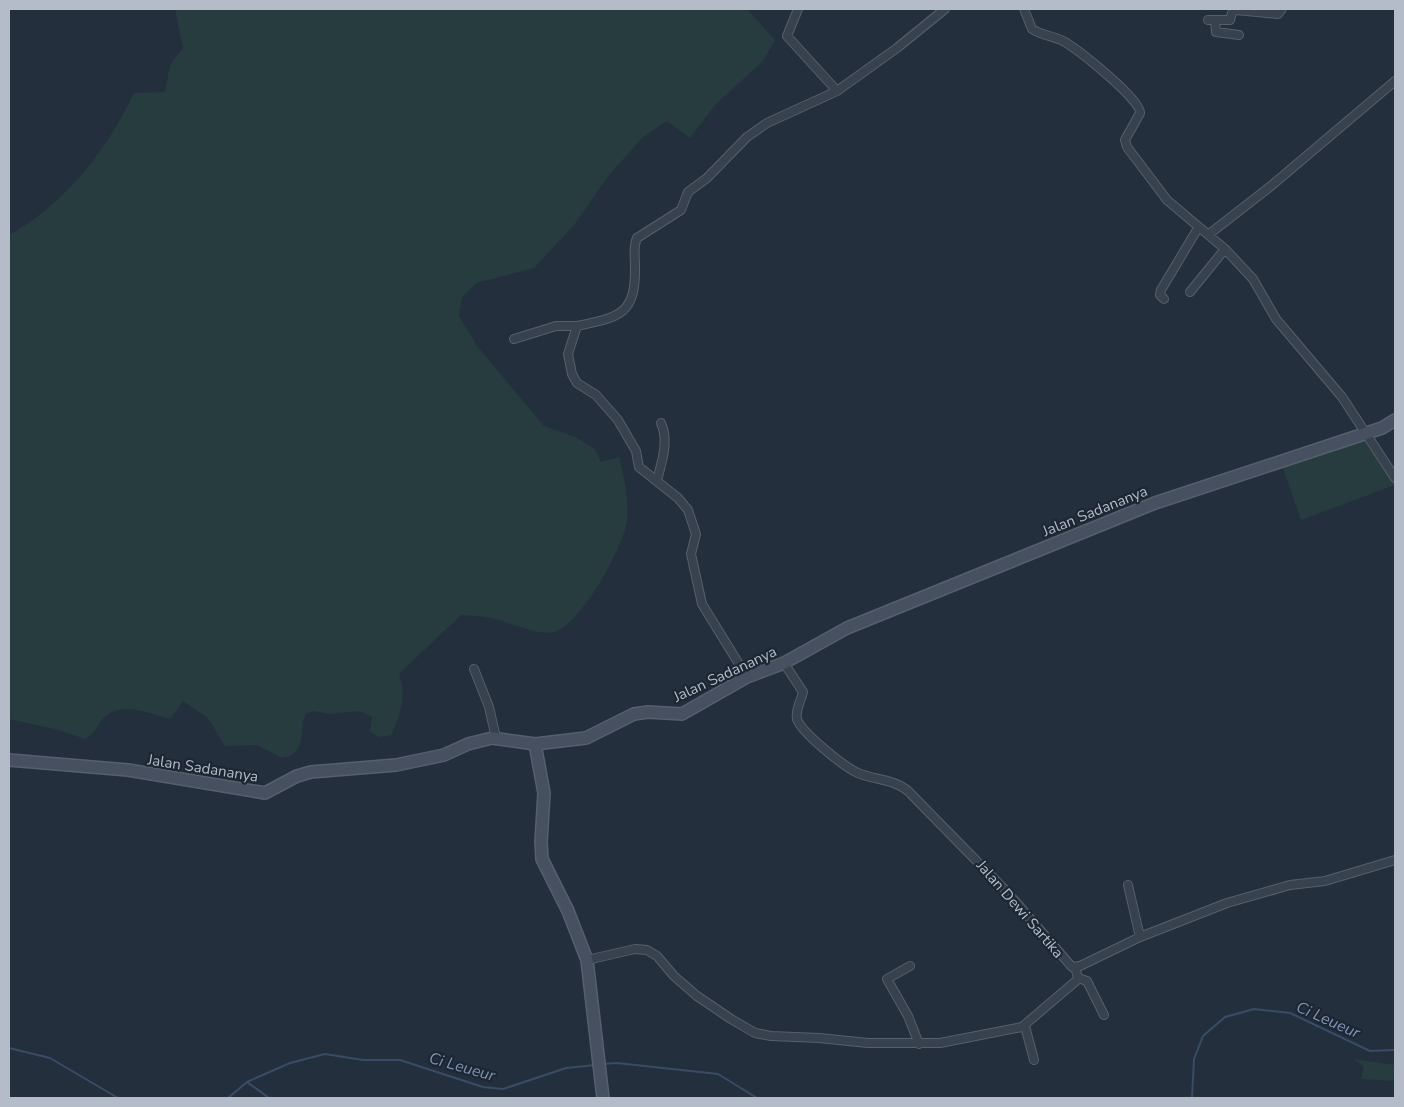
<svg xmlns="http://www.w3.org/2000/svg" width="1404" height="1107" viewBox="0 0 1404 1107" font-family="'Nunito Sans',sans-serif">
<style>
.green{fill:#263c3f}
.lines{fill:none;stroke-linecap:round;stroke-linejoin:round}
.stream{stroke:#394c67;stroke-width:2}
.street-casing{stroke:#565f6c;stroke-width:10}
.secondary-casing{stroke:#565f6c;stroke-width:14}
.street{stroke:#38414e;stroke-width:8}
.secondary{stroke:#465061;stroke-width:11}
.labels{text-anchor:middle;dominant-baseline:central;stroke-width:4.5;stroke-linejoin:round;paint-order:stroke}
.street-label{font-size:15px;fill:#b4bcc9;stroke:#1d2633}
.water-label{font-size:16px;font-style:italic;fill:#7c92b1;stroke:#1d2633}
</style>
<rect width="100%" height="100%" fill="#242f3e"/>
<path class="green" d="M 175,9 L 747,9 L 775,40 L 763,61 L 716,104 L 690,138 L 667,121 L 642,138 L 609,175 L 574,225 L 534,268 L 476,283 L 462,297 L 459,316 L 477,346 L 544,426 L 575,437 L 595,449 L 601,462 L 619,457 C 624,475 629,503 627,521 C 623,548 580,626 554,632 C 536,636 513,623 495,619 C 484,616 472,616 461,615 L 399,674 C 407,696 401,714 391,735 L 379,737 L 370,732 L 372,717 L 360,711 L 329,714 L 314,711 L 306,714 L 303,720 L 301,741 L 297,750 L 290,756 L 282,758 L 257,745 L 225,746 L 208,718 L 183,701 L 170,719 C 151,714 119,700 103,719 C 96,726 96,734 85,739 L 59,730 L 9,719 L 9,235 C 65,204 107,150 134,93 L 165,92 L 170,65 L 183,48 Z
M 1368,437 L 1395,485 L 1301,520 L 1281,463 Z
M 1353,1059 L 1395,1065 L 1393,1081 L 1361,1079 L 1364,1067 Z"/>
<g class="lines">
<path class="stream" d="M 9,1048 L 50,1058 L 118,1098
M 602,1064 L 617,1063 L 718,1074 L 757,1098
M 247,1082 L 269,1098
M 228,1098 L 247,1082 L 290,1063 L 325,1054 L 363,1060 L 400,1060 L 483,1087 L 503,1089 L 566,1068 L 595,1065
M 1192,1098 L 1194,1059 L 1203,1036 L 1225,1017 L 1254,1009 L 1290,1013 L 1370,1051 L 1395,1050"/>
<g class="street-casing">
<path id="street" d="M 798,9 L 787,36 L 837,91
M 1024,9 L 1032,29 C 1042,36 1055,36 1065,42 C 1078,50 1141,99 1140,113 L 1125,140 L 1127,147 L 1167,200 L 1225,249 L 1253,279 L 1276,319 L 1342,397 L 1395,478
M 1208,20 L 1230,20 L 1232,13 L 1236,10 L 1278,14 L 1282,9
M 1215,20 L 1216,32 L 1239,35
M 1208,235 L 1271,186 L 1395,81
M 1190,292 L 1225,249
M 1164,299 L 1160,295 L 1161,290 L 1198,228
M 514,339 L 556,326 L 577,326
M 657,480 C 662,462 669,441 661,423
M 784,663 L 803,692 C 801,701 795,710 797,719 C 801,732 844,767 858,773 C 874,780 894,779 908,791 L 1008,893 L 1072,967 L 1080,966 L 1140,937 L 1227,903 L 1290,885 L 1325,881 L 1395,860
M 474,669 L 489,707 L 496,738
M 747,677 L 702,604 L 691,554 L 696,534 L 688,510 L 678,498 L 639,467 L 636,451 L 618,420 L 596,395 L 577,383 L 572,374 L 568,354 L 577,326 C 621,317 636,314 635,265 C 635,257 633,246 637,238 L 681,210 L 688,192 L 707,178 L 747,137 L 767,123 L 837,91 L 897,48 L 945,9
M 1128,885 L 1140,937
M 587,960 L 635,949 L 647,950 L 657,956 L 674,976 L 697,996 L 731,1019 L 755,1033 L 771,1036 L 819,1038 L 868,1043 L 940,1043 L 1022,1027 L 1076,981 L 1078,978 L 1075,967
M 910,966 L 887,979 L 908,1016 L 919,1044
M 1078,978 L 1087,981 L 1104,1015
M 1025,1026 L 1034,1060"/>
</g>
<g class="secondary-casing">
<path id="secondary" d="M 535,744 L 544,793 L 541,842 L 542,859 L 568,911 L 587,960 L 603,1098
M 9,760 L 128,770 L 265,793 L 297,776 L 311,772 L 396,765 L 444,755 L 468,744 L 492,738 L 535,744 L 586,738 L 634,714 L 648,712 L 682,714 L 747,677 L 784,663 L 847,628 L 1155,503 L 1382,428 L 1395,420"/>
</g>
<use href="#street" class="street"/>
<use href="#secondary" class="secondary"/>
</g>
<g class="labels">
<g class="street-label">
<text transform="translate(1095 511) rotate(-22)">Jalan Sadananya</text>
<text transform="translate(725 674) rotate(-25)">Jalan Sadananya</text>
<text transform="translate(203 768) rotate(9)">Jalan Sadananya</text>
<text transform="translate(1020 909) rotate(49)">Jalan Dewi Sartika</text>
</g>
<g class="water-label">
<text transform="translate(1328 1020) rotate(24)">Ci Leueur</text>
<text transform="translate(462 1067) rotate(16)">Ci Leueur</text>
</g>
</g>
<rect width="1404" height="1107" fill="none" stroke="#b4bcc9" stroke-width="20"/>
</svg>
